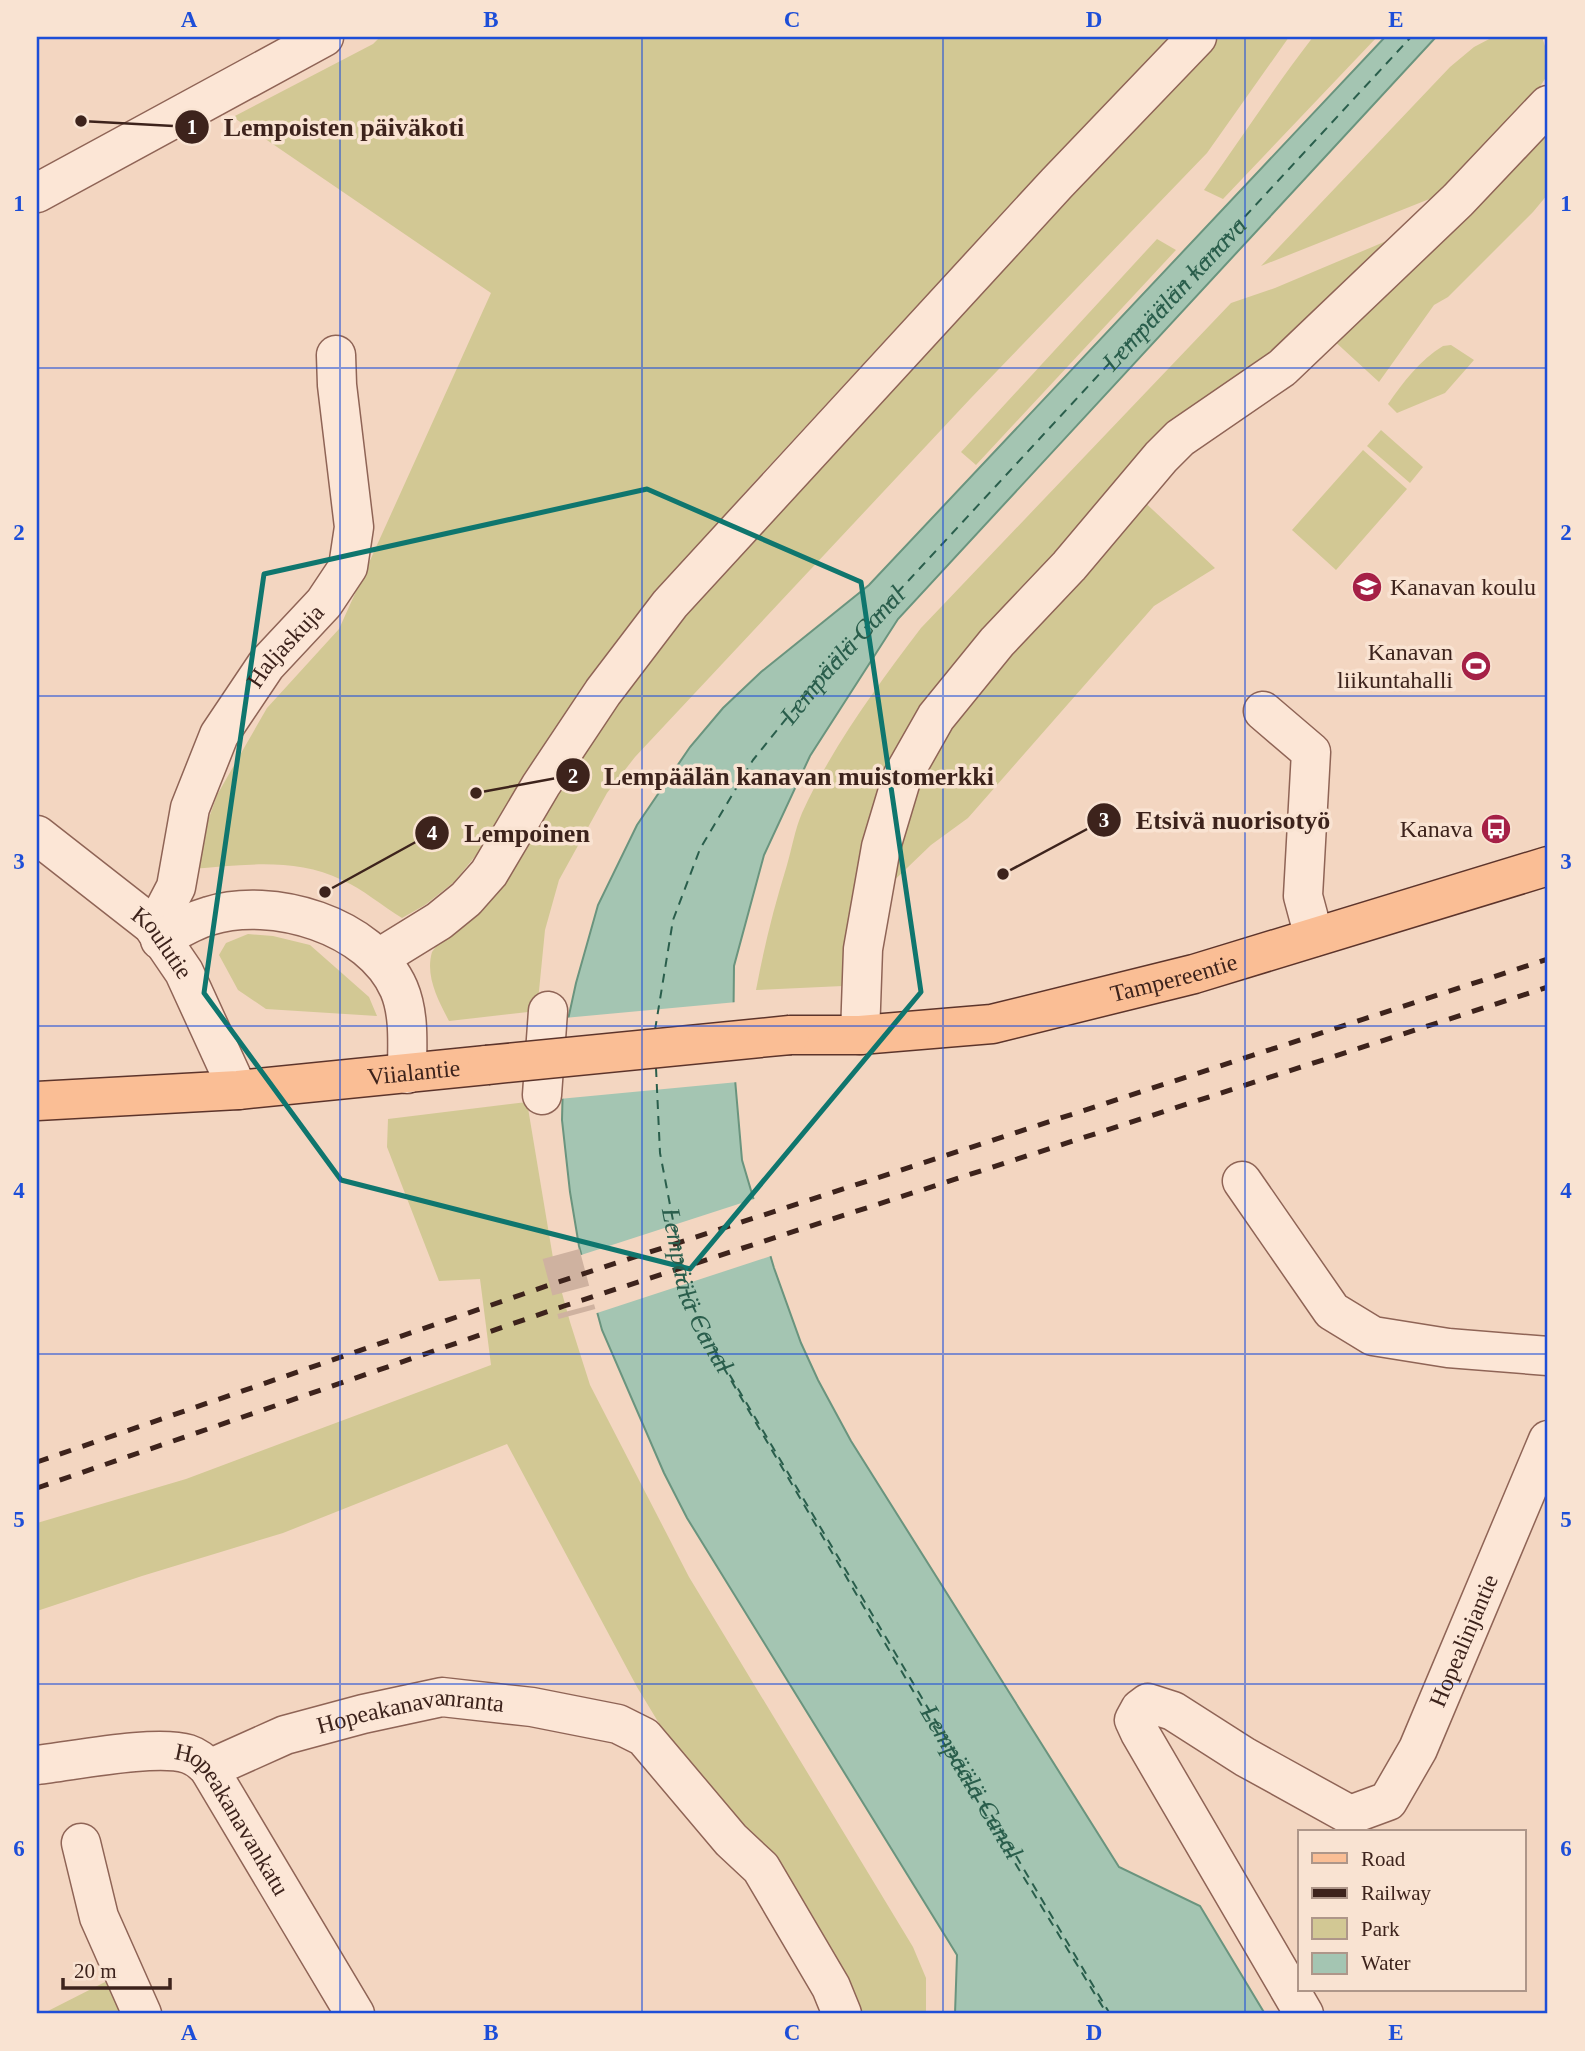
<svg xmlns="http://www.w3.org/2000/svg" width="1585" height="2051" viewBox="0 0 1585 2051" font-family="'Times New Roman',serif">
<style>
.green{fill:#d2c894}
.water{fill:#a4c5b2;stroke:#6a947e;stroke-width:2}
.pier{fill:#f3d6c1}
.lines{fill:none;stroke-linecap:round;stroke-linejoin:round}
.ferry{stroke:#2a5e4c;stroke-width:2;stroke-dasharray:9 7;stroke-linecap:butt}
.minor-tunnel{stroke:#cfb2a0;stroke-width:38;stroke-dasharray:38 19;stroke-linecap:butt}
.minor-casing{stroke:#8f6456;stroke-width:41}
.major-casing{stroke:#5c342b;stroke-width:41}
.minor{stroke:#fce6d6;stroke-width:38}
.major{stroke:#fabe95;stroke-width:38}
.rail{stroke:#3d231c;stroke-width:5;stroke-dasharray:12 12;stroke-linecap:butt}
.major-bridge-casing{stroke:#5c342b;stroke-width:41;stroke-linecap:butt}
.major-bridge{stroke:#fabe95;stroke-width:38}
.marked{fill:none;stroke:#0f766e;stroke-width:5;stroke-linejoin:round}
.grid{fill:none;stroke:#1d4ed8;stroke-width:2;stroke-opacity:0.55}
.labels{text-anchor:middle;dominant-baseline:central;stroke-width:7;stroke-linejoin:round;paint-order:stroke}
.poi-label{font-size:24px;fill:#3d231c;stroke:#f9e3d2;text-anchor:end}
.street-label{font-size:24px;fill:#3d231c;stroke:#f9e3d2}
.water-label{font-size:26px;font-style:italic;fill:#2a5e4c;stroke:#f9e3d2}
.leader{fill:none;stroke:#3d231c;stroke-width:2.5}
.callout-dot{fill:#3d231c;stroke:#f9e3d2;stroke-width:2.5}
.mark-label{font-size:21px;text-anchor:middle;font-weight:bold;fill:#fff}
.callout-label{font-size:26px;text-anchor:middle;font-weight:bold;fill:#3d231c;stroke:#f9e3d2;stroke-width:7;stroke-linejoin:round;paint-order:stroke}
.neatline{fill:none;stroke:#1d4ed8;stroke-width:2.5}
.grid-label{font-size:23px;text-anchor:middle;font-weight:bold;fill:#1d4ed8}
</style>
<rect width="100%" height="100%" fill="#f3d6c1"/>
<path class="green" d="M 380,37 L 1174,37 L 888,337 L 746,491 L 669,583 L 496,831 L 454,882 L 425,905 L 402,918 C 382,906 363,889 342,880 C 294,857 243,865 191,869 L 217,795 L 267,708 L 339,629 L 491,293 L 233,117 L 373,44 Z
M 1216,37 L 1289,37 L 1207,153 L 971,398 L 635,757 L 607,793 L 559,880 L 545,930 L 537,1011 L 449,1021 C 438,1000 425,976 432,952 L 630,672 L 1107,152 Z
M 1313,37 L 1377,37 L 1223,199 L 1204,190 C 1241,139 1275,86 1313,37 Z
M 1493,37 L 1542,37 L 1548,55 L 1548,74 L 1529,104 L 1442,194 L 1261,266 L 1450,67 L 1474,47 Z
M 1548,121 L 1548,194 L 1533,212 L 1448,297 L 1434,305 L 1379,382 L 1331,338 Z
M 1422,226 L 956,676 L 843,986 L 756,990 C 764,947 774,907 787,865 C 792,848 795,829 802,813 C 832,747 877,686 921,628 L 1231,303 L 1275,288 Z
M 1157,239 L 1176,250 L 976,465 L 961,452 Z
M 1443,346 L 1451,345 L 1474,360 L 1445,393 L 1397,413 L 1388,404 C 1404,381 1420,360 1443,346 Z
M 1381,430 L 1423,467 L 1410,483 L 1367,446 Z
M 1363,450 L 1407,489 L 1336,570 L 1292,530 Z
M 1138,496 L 1215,568 L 1154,606 L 968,818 L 931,845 L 883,891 L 922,758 Z
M 248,934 L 273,936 L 310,945 L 369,997 L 377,1016 L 266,1009 L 238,990 L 219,955 L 226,943 Z
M 527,1102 L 554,1264 L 570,1322 L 590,1385 L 689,1577 L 913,1947 L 926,1978 L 926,2014 L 853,2014 L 694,1781 L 637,1687 L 507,1444 L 283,1533 L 142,1576 L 37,1611 L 37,1523 L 186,1479 L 491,1365 L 480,1279 L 439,1281 L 387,1147 L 388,1119 Z
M 109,1980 L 123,2014 L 42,2014 Z"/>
<path class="water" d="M 1385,37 L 1436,37 L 898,619 L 810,756 L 764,855 L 734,966 L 733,1056 L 742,1160 L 774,1268 L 801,1343 L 818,1380 L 851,1441 L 1119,1867 L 1200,1906 L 1265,2014 L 955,2014 L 957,1955 L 687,1518 L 664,1473 L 602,1330 L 579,1246 L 570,1192 L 562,1120 L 564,1038 L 576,983 L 598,905 L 637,825 L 690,747 L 723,708 L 761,672 L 869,585 Z"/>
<path class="pier" d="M 737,1002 L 738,1082 L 559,1099 L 564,1018 Z
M 757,1198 L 774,1255 L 594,1314 L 578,1256 Z"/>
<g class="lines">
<g class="ferry">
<path id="s1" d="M 655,1030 L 673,920 L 700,849 L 753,760 L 823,673 L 1411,37"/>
<path id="s2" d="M 656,1068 L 660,1153 L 687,1293 L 706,1335 L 1110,2014"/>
<path d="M 715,1353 L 984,1812 L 1107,2014"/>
</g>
<path class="minor-tunnel" d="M 561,1254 L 577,1314"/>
<g class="minor-casing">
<g id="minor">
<path d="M 37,193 L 324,37"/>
<path d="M 1263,711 L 1311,752 L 1303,896 L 1314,937"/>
<path id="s3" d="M 37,835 L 152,925 L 184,972 L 238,1090"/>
<path id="s4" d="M 152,925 L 164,910 L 176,887 L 190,808 L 219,735 L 266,665 L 324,603 L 348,567 L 354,527 L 337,385 L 336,355"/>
<path d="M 160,940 C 176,931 191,921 209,916 C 272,896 371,925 399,989 C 410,1015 407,1046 407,1074"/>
<path d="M 379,958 L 439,921 L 466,899 L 489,873 L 541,785 L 603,692 L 670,604 L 1057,183 L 1197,37"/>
<path d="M 860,1035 L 863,949 L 881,847 L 902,777 L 936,717 L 997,642 L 1069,566 L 1161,457 L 1180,438 L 1282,368 L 1458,200 L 1548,105"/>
<path d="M 542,1095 L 548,1011"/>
<path d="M 1242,1181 L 1332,1311 L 1373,1336 L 1448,1348 L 1548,1356"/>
<path id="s5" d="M 37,1765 C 73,1761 156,1744 188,1754 C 197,1757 203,1762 209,1769 L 355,2014"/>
<path id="s6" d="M 209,1769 L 285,1735 L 363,1714 L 442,1697 L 532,1707 L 618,1724 L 644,1737 L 731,1840 L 761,1868 L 831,1987 L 842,2014"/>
<path d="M 81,1843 L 99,1917 L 142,2014"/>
<path id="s7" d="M 1304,2014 L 1140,1733 L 1134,1720 L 1140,1709 L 1148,1703 L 1173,1711 L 1245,1757 L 1350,1815 L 1388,1801 L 1418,1749 L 1548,1440"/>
</g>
</g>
<g class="major-casing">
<g id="major">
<path id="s8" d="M 790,1035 L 860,1035 L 992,1024 L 1194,974 L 1548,866"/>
<path id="s9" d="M 37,1101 L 238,1090 L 487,1065"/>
</g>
</g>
<use href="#minor" class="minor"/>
<use href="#major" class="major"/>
<path class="rail" d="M 37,1462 L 558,1282 L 1548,959
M 37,1488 L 564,1306 L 1548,987"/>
<g class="major-bridge-casing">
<path id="major-bridge" d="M 487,1065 L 790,1035"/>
</g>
<use href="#major-bridge" class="major-bridge"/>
</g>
<path class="marked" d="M 647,489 L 861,582 L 921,992 L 690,1269 L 341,1180 L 204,993 L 264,574 Z"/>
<path class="grid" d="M 340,37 L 340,2014M 642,37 L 642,2014M 943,37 L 943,2014M 1245,37 L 1245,2014M 37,368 L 1548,368M 37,696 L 1548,696M 37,1026 L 1548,1026M 37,1354 L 1548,1354M 37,1684 L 1548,1684"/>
<defs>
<g id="school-disc" transform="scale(1.575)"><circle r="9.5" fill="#a52046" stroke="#f9e3d2"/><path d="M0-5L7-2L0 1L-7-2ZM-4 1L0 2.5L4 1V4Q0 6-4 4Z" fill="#fff"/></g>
<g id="stadium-disc" transform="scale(1.575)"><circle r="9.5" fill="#a52046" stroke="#f9e3d2"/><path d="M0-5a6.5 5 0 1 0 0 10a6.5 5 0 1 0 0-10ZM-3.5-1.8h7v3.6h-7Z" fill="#fff"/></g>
<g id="bus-disc" transform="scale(1.575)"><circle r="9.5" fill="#a52046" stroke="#f9e3d2"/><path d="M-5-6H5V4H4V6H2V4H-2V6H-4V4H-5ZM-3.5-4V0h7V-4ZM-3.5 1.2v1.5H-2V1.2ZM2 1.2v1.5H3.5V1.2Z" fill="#fff"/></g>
</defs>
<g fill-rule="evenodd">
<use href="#school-disc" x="1367" y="587"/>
<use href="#stadium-disc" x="1476" y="666"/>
<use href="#bus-disc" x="1496" y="829"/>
</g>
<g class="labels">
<g class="poi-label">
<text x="1390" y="587" text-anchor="start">Kanavan koulu</text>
<text x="1453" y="652">Kanavan<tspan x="1453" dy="28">liikuntahalli</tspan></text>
<text x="1473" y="829">Kanava</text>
</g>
<g class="street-label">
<text stroke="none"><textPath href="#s4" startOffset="315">Haljaskuja</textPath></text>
<text stroke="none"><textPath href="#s3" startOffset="166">Koulutie</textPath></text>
<text stroke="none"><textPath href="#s8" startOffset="390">Tampereentie</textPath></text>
<text stroke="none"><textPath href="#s9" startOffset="378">Viialantie</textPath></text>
<text stroke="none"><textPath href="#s7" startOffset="812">Hopealinjantie</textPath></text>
<text stroke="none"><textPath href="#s6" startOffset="212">Hopeakanavanranta</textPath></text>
<text stroke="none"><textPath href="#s5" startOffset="231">Hopeakanavankatu</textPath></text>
</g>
<g class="water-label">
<text stroke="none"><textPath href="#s1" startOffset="920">Lempäälän kanava</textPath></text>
<text stroke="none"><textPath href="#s1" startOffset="429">Lempäälä Canal</textPath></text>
<text stroke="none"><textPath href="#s2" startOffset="228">Lempäälä Canal</textPath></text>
<text stroke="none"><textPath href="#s2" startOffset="794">Lempäälä Canal</textPath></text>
</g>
</g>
<path class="leader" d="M81 121L192 127M476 793L573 775M1003 874L1104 820M325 892L432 833"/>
<g class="callout-dot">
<circle cx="81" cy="121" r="7"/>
<circle cx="476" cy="793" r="7"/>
<circle cx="1003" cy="874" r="7"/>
<circle cx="325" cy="892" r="7"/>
<circle cx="192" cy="127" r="18"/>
<circle cx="573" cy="775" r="18"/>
<circle cx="1104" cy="820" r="18"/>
<circle cx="432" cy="833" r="18"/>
</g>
<g class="mark-label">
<text x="192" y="134">1</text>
<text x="573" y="783">2</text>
<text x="1104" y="827">3</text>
<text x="432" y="840">4</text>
</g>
<g class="callout-label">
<text x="344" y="136">Lempoisten päiväkoti</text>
<text x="799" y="785">Lempäälän kanavan muistomerkki</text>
<text x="1233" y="829">Etsivä nuorisotyö</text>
<text x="527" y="842">Lempoinen</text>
</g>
<rect width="1585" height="2051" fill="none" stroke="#f9e3d2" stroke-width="77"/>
<rect x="1298" y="1830" width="228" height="161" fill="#f9e3d2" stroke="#ae9689" stroke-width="2"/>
<rect x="1312" y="1853" width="35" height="10" fill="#fabe95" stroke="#ae9689" stroke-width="2"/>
<text x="1361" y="1866" font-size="21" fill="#3d231c">Road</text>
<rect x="1312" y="1888" width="35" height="10" fill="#3d231c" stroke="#ae9689" stroke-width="2"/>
<text x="1361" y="1900" font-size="21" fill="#3d231c">Railway</text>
<rect x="1312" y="1918" width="35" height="21" fill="#d2c894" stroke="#ae9689" stroke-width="2"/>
<text x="1361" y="1936" font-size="21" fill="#3d231c">Park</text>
<rect x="1312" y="1953" width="35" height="21" fill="#a4c5b2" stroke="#ae9689" stroke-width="2"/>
<text x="1361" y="1970" font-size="21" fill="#3d231c">Water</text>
<path d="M63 1978v10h107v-10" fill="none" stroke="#3d231c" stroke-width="3.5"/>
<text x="74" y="1978" font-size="21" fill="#3d231c" stroke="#f9e3d2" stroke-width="5" paint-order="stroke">20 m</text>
<rect x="38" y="38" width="1508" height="1974" class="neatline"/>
<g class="grid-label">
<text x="189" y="27">A</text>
<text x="491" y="27">B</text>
<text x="792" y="27">C</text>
<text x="1094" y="27">D</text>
<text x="1396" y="27">E</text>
<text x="19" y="211">1</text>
<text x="1566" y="211">1</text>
<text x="19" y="540">2</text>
<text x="1566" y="540">2</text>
<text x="19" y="869">3</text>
<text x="1566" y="869">3</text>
<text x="19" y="1198">4</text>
<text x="1566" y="1198">4</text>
<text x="19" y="1527">5</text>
<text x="1566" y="1527">5</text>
<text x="19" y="1856">6</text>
<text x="1566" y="1856">6</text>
<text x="189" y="2040">A</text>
<text x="491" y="2040">B</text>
<text x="792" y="2040">C</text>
<text x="1094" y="2040">D</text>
<text x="1396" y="2040">E</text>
</g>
</svg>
